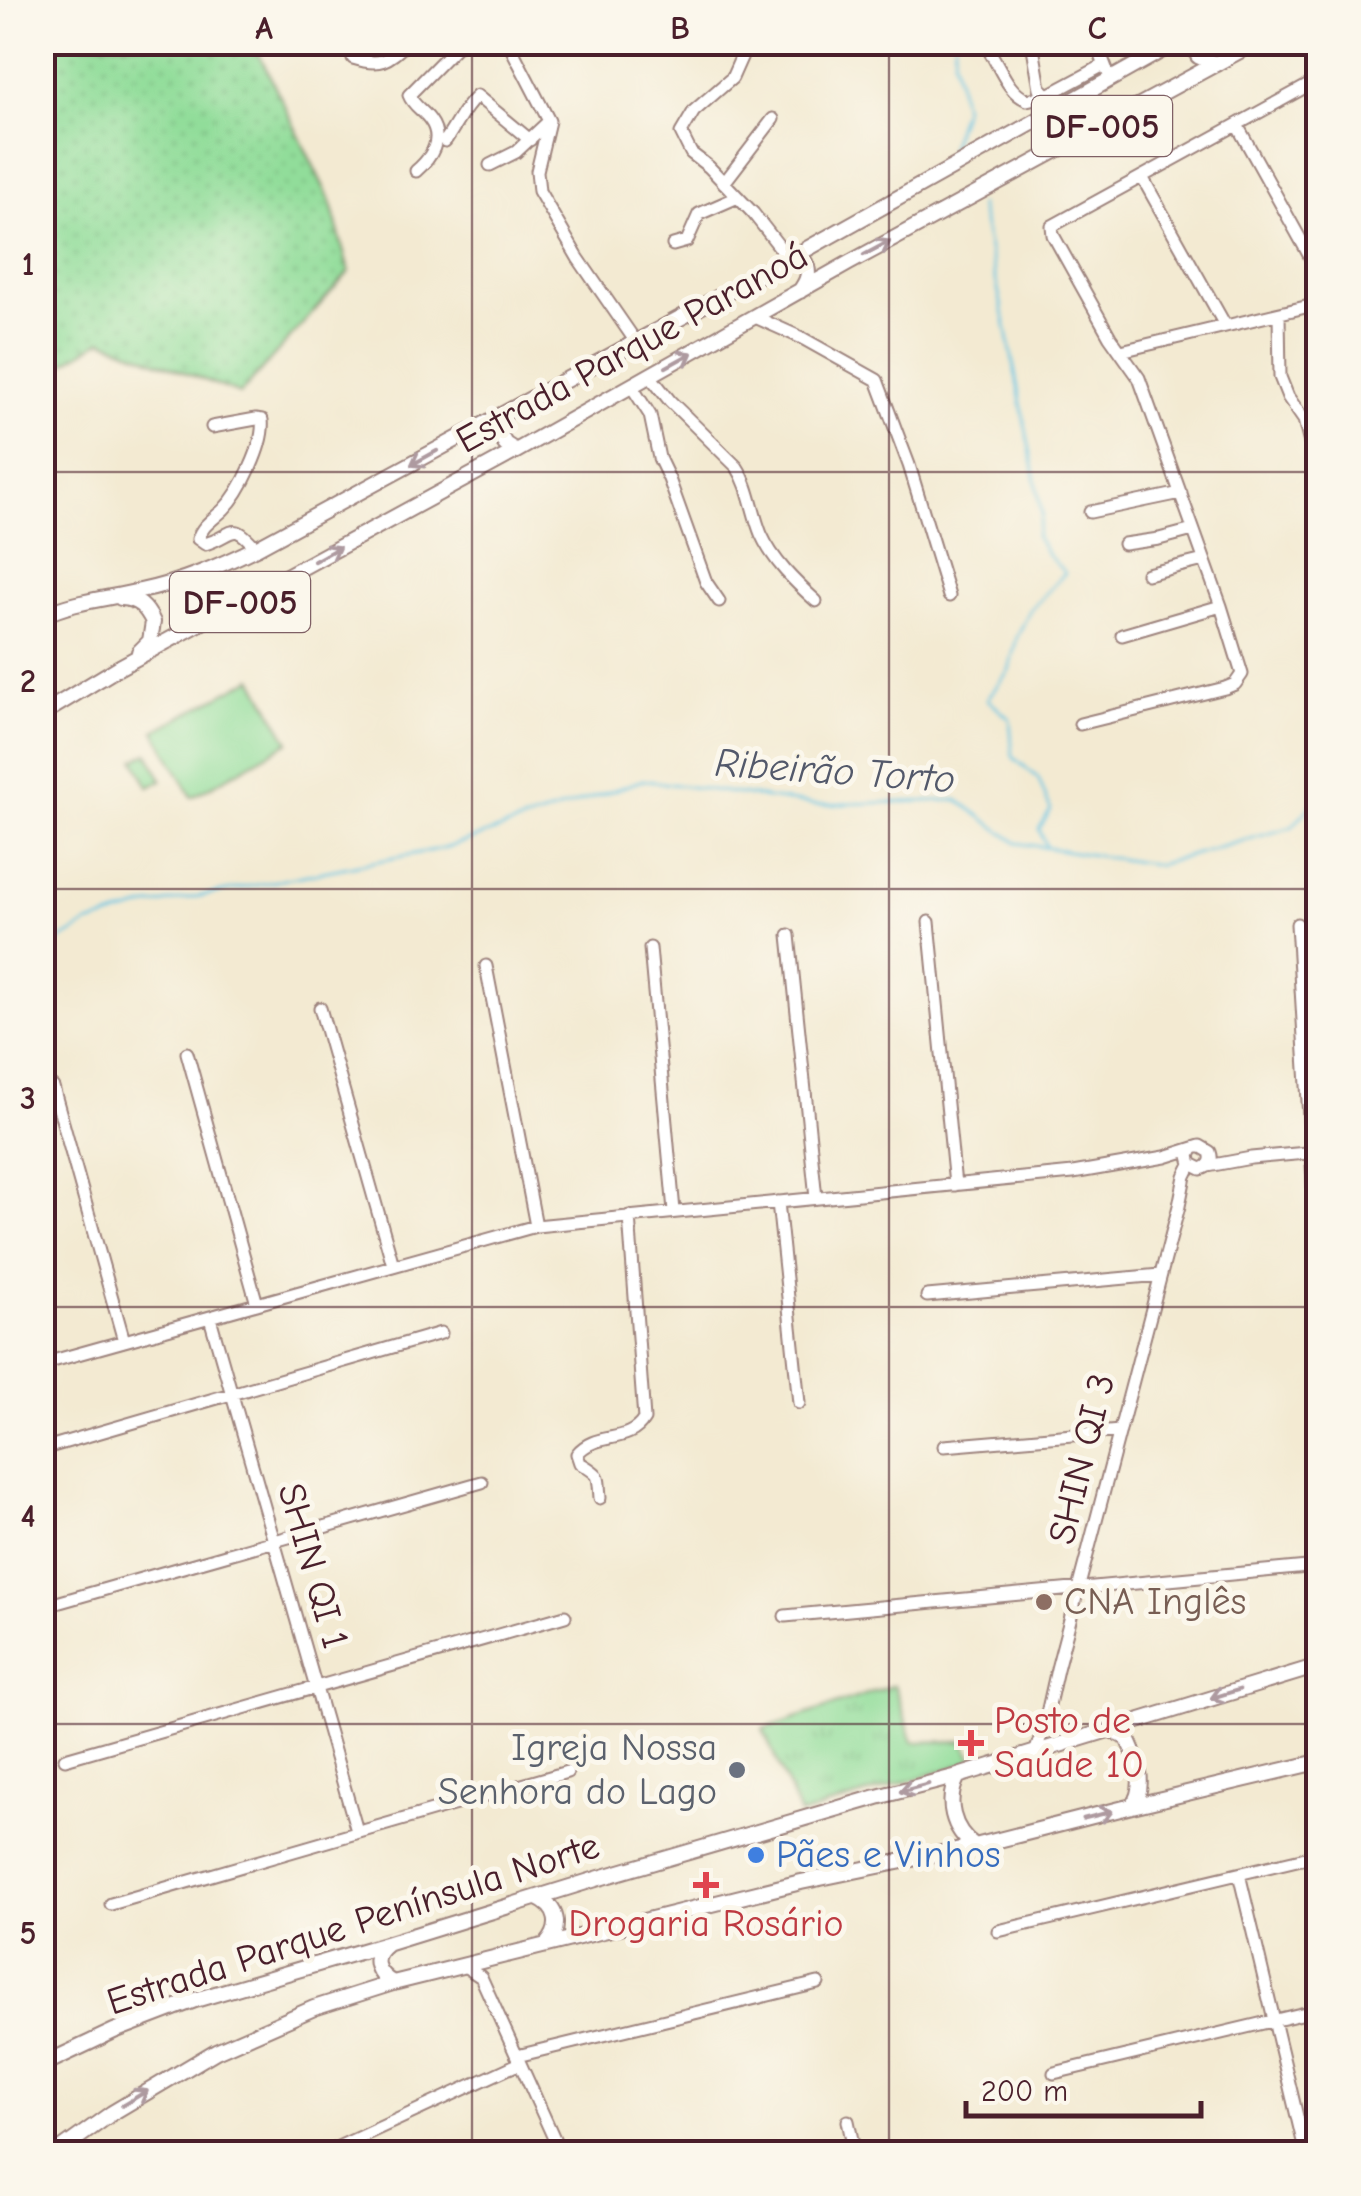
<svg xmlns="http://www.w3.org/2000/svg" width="1361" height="2196" viewBox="0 0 1361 2196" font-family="'Comic Neue',sans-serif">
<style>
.grass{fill:url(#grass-tufts);stroke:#6e7e62;stroke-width:2.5}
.park{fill:url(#park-dots);stroke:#6e7e62;stroke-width:2.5}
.pitch{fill:#91dd9a;stroke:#6e7e62;stroke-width:2.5}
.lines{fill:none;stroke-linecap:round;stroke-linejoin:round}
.stream{stroke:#65c5e3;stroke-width:2.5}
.minor-casing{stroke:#9e847e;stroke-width:15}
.major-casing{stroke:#9e847e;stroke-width:18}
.minor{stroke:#fff;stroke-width:11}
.major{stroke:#fff;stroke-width:14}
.oneway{stroke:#ae9aa0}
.grid{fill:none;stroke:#4a1f2b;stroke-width:2.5;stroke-opacity:0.55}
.education-dot{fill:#8d6e63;stroke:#fbf7ec;stroke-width:4}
.health-dot{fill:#e0444e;stroke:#fbf7ec;stroke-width:4}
.worship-dot{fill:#6b7280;stroke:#fbf7ec;stroke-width:4}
.shop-dot{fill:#3f7fe0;stroke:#fbf7ec;stroke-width:4}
.labels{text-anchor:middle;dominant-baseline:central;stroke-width:10;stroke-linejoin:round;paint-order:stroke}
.shield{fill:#fbf7ec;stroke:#7f6065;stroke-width:2.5}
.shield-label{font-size:35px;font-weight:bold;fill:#4a1f2b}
.street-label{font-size:38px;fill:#4a1f2b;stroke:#fbf7ec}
.education-label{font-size:38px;fill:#785e54;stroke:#fbf7ec;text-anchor:start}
.health-label{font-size:38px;fill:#be3a42;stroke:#fbf7ec;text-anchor:start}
.worship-label{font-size:38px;fill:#5b616d;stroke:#fbf7ec;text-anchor:end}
.shop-label{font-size:38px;fill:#366cbe;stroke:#fbf7ec;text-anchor:start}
.water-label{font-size:40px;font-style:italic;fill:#53596b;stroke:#fbf7ec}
.neatline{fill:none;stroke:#4a1f2b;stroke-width:4}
.grid-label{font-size:32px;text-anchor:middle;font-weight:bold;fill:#4a1f2b}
</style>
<defs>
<pattern id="grass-tufts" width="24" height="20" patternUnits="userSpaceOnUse" patternTransform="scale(2.5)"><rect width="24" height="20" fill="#91dd9a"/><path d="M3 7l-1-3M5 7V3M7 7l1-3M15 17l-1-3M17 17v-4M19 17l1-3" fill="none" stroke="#7fbd85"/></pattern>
<pattern id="park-dots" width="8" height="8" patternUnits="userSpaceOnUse" patternTransform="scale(2.5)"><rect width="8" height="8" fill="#91dd9a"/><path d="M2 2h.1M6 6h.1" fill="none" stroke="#7fbd85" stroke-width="1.8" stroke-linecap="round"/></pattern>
</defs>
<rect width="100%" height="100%" fill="#fbf7ec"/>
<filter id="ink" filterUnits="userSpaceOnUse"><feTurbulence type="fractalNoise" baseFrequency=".01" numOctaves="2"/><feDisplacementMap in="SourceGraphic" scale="20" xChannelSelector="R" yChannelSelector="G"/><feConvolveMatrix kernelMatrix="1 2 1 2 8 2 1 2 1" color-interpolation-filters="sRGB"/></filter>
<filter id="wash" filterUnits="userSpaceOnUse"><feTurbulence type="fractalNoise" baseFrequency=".0048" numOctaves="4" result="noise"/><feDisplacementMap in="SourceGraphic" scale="40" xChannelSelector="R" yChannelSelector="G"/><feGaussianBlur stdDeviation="2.25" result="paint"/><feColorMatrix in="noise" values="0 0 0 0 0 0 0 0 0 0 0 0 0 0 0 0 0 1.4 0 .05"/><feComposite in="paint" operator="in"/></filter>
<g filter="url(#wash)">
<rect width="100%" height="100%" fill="#f3ead2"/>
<path class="grass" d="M 894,1685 L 913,1742 L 963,1741 L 974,1761 L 800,1815 L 763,1729 Z"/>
<path class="park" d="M 250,43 L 255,45 L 330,200 L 349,272 L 240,394 L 102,340 L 43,377 L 43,43 Z"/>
<path class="pitch" d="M 253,678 L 289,742 L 192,797 L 155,731 Z
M 148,753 L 162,780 L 149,787 L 135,760 Z"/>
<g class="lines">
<path class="stream" d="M 949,151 L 963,108 L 954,60 L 955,42
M 979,205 L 1004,316 L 1033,465 L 1042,515 L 1036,536 L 1047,554 L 1065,573 L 1030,610 L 1017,637 L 1009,670 L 987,699 L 1010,719 L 1013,757 L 1038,778 L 1051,810 L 1039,829 L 1046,846
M 42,951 L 88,924 L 144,907 L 449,847 L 643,780 L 816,805 L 958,800 L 1017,843 L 1157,865 L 1292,827 L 1318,797"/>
</g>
</g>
<g filter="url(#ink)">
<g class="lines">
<g class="minor-casing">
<path id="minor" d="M 508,42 L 549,121 L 537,171 L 539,191 L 578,258 L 636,342
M 748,42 L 732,78 L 694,111 L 681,133 L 691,153 L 709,167 L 753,213 L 789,259
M 983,42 C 999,61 1005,91 1027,100 L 1048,95
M 1032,42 L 1040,88 L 1048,95 L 1104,65
M 1096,42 L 1107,71
M 353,58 C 381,67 387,61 408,42
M 1237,125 L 1318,271
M 445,141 C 456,126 463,108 477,96 L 530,140
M 490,165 L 516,152 L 549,121
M 416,171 C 431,158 444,139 430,120 C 423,110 413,106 409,95 L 461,42
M 1142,177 L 1225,325
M 724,183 L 773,119
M 673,245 L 687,241 L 699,214 L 738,197
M 1279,314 L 1280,377 L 1288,397 L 1304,420 L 1318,474
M 755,317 L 802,338 L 877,380 L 909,465 L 949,596
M 1121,351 L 1318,304
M 650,376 L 670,401 L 737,467 C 750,487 752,512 761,534 C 773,561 795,582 816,601
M 632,387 L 650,415 L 659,458 L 669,479 L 706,582 L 719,601
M 212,427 L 256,419 L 262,420 C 265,444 241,492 224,509 C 214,519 202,525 198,539 L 205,544 C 235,535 231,519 256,548
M 1090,512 L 1181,493
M 1124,544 L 1159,539 L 1193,530
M 1147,574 L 1204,560
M 1122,635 L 1221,606
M 1080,724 L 1225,688 L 1235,684 L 1242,674 L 1221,606 L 1139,378 L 1110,337 L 1053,235 L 1052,226 L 1318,80
M 929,922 L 955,1185
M 1297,924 L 1318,1263
M 789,935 L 816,1198
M 650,948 L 674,1211
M 486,966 L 536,1226
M 320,1008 L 393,1265
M 187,1053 L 257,1304
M 53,1087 L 124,1341
M 1208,1166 L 1251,1158 L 1318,1152
M 778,1202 L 799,1403
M 927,1296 L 1160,1275
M 210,1318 L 357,1831
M 42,1364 L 536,1226 L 1073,1173 L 1165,1157 L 1200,1146 L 1210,1152 C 1213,1160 1210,1167 1201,1169 L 1191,1164 L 1189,1156 L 1192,1149
M 944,1446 L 1120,1431
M 42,1449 L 441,1333
M 600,1498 C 598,1473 601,1476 580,1463 L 577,1454 C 595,1431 629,1445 644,1419 L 629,1216
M 46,1606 L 482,1482
M 785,1616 L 1318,1566
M 1035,1753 L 1044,1727 L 1057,1669 L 1179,1206 L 1185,1176 L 1191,1164
M 65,1759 L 565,1616
M 1239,1874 L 1306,2154
M 111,1904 L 567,1772
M 998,1931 L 1318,1855
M 463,1965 L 481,1977 L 561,2154
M 517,2056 L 818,1983
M 1054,2073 L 1318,2010
M 848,2121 L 855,2154
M 323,2154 L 520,2063"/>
</g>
<g class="major-casing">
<path id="major" d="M 1195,42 L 1198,56 L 1216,64
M 789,259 L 805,262 C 811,273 807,281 800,291
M 504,415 L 498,431 L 505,444 L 516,451
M 121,598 C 138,599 146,607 153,622 L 150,641 L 139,652
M 42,616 C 73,601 107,599 140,591 C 181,583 219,566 256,548 L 789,259 L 1177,42
M 42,714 L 118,668 L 516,451 L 849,263 L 1256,42
M 1111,1730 L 1127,1738 C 1137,1758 1147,1787 1132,1806
M 958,1776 C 945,1801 952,1830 975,1846
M 537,1898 C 558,1907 562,1927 547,1944
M 386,1945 C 369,1958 377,1974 393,1983
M 42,2065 L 114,2031 L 195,2000 L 386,1944 L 596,1879 L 877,1797 L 958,1776 L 1318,1666
M 55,2154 L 112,2113 L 216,2051 L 314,2008 L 393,1983 L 801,1882 L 975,1846 L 1132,1806 L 1318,1762"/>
</g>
<use href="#minor" class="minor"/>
<use href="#major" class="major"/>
</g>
<defs><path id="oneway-shaft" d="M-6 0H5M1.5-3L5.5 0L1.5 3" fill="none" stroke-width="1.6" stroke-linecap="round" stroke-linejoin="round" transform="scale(2.5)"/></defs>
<g class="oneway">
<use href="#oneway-shaft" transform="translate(877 248) rotate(-28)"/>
<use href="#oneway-shaft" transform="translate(679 360) rotate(-29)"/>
<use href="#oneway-shaft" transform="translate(424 458) rotate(151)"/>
<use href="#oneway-shaft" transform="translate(327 554) rotate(-29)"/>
<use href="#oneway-shaft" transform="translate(1225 1694) rotate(163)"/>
<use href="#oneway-shaft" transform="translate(914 1788) rotate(165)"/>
<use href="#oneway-shaft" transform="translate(1098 1815) rotate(-14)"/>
<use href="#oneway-shaft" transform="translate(135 2098) rotate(-31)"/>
</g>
</g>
<path class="grid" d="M 472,42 L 472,2154M 889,42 L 889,2154M 42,472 L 1318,472M 42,889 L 1318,889M 42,1307 L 1318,1307M 42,1724 L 1318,1724"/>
<circle class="education-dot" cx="1044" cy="1602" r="10"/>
<g class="health-dot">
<path d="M966 1728h10v10h10v10h-10v10h-10v-10h-10v-10h10z"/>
<path d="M701 1870h10v10h10v10h-10v10h-10v-10h-10v-10h10z"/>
</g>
<circle class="worship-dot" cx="737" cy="1770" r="10"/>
<circle class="shop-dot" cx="756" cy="1855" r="10"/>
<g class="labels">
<g class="shield">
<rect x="1032" y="96" width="140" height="60" rx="8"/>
<rect x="170" y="572" width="140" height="60" rx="8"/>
</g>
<g class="shield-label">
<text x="1102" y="126">DF-005</text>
<text x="240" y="602">DF-005</text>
</g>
<g class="street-label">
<text transform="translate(632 348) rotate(-29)">Estrada Parque Paranoá</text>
<text transform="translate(1082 1459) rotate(-76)">SHIN QI 3</text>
<text transform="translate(313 1566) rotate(74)">SHIN QI 1</text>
<text transform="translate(353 1924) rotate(-18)">Estrada Parque Península Norte</text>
</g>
<g class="education-label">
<text x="1064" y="1602">CNA Inglês</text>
</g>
<g class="health-label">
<text x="994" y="1721">Posto de<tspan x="994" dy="44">Saúde 10</tspan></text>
<text x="706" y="1924" text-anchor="middle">Drogaria Rosário</text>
</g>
<g class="worship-label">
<text x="717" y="1748">Igreja Nossa<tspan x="717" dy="44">Senhora do Lago</tspan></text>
</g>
<g class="shop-label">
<text x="776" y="1855">Pães e Vinhos</text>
</g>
<g class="water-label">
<text transform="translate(835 771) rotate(4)">Ribeirão Torto</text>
</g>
</g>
<rect width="1361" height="2196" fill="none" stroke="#fbf7ec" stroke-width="110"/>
<path d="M966 2101v15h235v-15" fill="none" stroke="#4a1f2b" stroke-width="5"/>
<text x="981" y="2101" font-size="30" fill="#4a1f2b" stroke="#fbf7ec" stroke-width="8" paint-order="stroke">200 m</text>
<rect x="55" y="55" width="1251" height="2086" class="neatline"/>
<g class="grid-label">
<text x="264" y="39">A</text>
<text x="680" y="39">B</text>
<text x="1097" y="39">C</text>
<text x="28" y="275">1</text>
<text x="28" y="692">2</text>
<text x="28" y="1109">3</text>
<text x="28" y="1527">4</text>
<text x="28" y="1944">5</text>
</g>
</svg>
